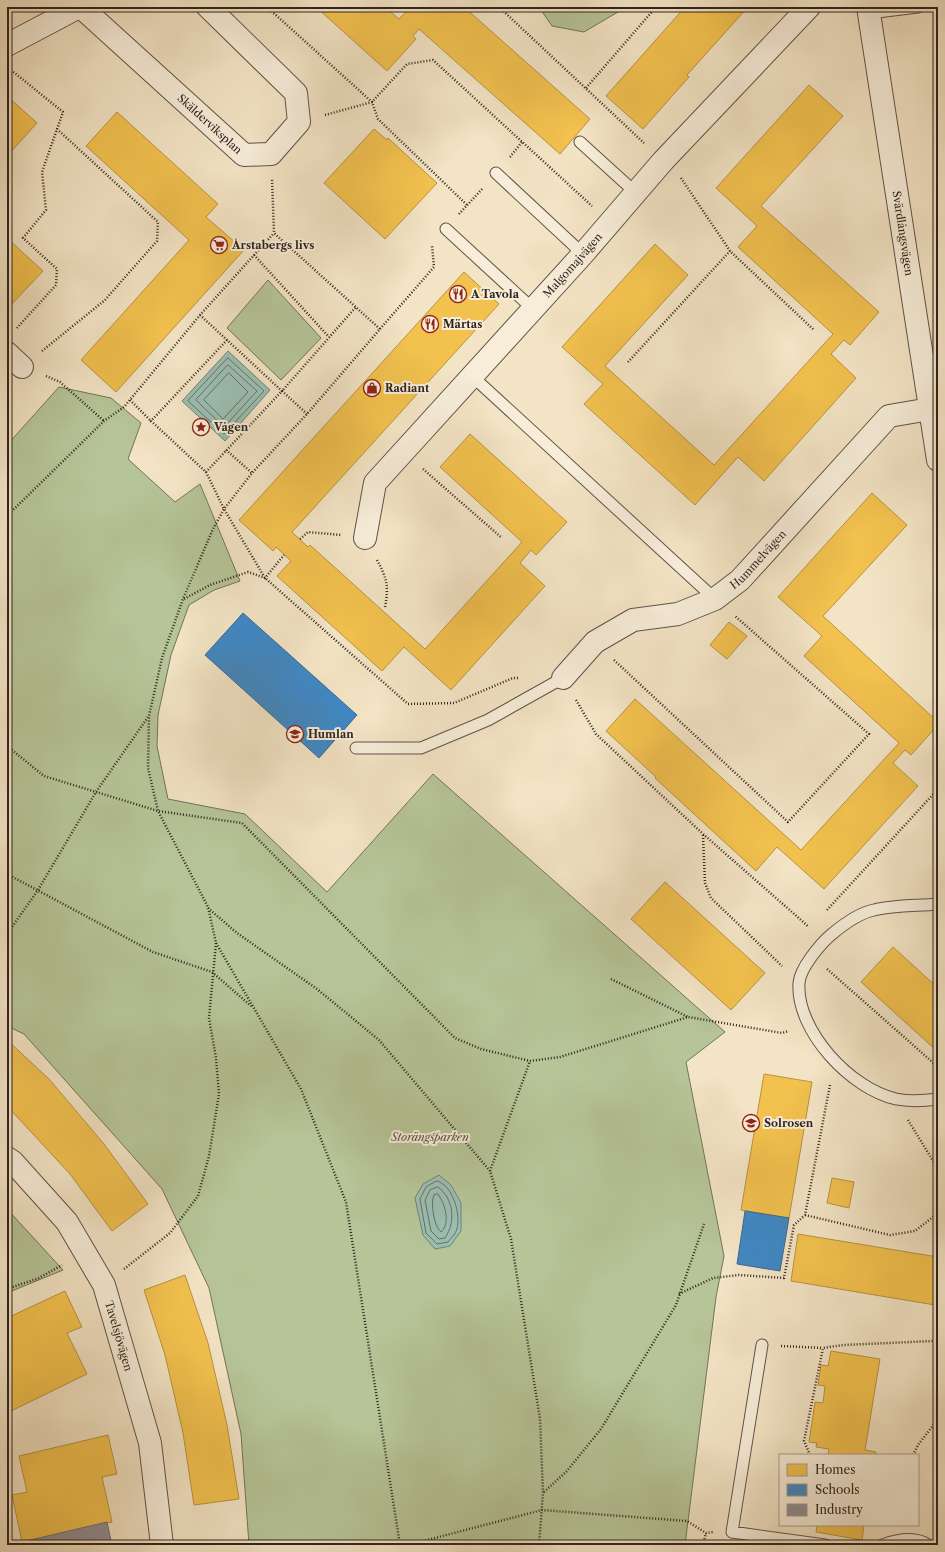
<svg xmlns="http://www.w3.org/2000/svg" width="945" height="1552" viewBox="0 0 945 1552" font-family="'Libre Caslon Text',serif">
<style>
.green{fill:#b6c598;stroke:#72745b}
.water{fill:#9bbfb2;stroke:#708177}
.homes{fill:#f2c14e;stroke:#b89240}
.schools{fill:#3f88c5;stroke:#3a6a93}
.industry{fill:#8d8d92;stroke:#716d6f}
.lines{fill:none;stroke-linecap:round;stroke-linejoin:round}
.shore{stroke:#657168;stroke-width:1}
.service-casing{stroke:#605348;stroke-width:13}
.minor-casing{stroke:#605348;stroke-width:24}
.path{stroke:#2f231e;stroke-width:2.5;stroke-dasharray:1 2;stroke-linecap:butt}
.service{stroke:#f7edd9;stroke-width:11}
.minor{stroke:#f7edd9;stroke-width:22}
.labels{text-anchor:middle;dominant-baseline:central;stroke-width:4;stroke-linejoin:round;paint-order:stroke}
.street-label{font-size:11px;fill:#2f231e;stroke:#f7edd9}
.poi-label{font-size:11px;font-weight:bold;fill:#2f231e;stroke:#f7edd9;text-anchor:start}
.park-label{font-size:11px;font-style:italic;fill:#585443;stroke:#f7edd9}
</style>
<rect width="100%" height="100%" fill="#f3e4c5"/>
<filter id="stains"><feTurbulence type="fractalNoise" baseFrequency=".005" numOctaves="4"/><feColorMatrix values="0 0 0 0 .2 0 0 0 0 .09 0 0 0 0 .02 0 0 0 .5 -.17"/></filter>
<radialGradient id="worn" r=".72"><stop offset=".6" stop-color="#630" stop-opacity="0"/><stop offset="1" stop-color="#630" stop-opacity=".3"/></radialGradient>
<path class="green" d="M 543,7 L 622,7 L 623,9 L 584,32 L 552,26 L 541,10 Z
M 268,280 L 321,338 L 281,380 L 227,328 Z
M 59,387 L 111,398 L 141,423 L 128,459 L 175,502 L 200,484 L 240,581 L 214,590 L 189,605 L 171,655 L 158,715 L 157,746 L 168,799 L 245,814 L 327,892 L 433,774 L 725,1032 L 686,1062 L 724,1256 L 716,1297 L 685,1545 L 249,1545 L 241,1434 L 209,1288 L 162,1189 L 24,1034 L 7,1026 L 7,445 Z
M 7,1209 L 63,1270 L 7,1293 Z"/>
<path class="water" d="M 228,351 L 270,390 L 225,441 L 182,401 Z
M 439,1175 L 451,1185 L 461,1203 L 461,1231 L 450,1246 L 435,1249 L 423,1235 L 415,1198 L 423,1184 Z"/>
<path class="homes" d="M 316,7 L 385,7 L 399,19 L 410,7 L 464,7 L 590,119 L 560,154 L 419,29 L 413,36 L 416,39 L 387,71 Z
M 685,7 L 748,7 L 687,75 L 689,77 L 643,129 L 606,96 Z
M 809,85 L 843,116 L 761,206 L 879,312 L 850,345 L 844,340 L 831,354 L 856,378 L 764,481 L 738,457 L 695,505 L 584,404 L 603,384 L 562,347 L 655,244 L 688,275 L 605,366 L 714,465 L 833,334 L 738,247 L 757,226 L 716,188 Z
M 7,96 L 37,123 L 7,156 Z
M 117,112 L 218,204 L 206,217 L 244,250 L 116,392 L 81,360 L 189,240 L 86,146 Z
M 374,129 L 387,140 L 388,138 L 437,183 L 385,239 L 324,183 Z
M 7,238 L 43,271 L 12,304 L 7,299 Z
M 464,272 L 499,304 L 292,532 L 308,547 L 310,545 L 425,649 L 522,542 L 440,467 L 470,434 L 567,522 L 536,555 L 531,550 L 520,563 L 545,586 L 451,690 L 404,647 L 382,671 L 277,576 L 291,561 L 276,547 L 273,551 L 239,520 Z
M 872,493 L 907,525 L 823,616 L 938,722 L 938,725 L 911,755 L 905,750 L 893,763 L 918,786 L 824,889 L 777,847 L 756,871 L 655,778 L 656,777 L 606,731 L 635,699 L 801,850 L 899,743 L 804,656 L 822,636 L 778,597 Z
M 729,622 L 747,636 L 727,659 L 710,645 Z
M 665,882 L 765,973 L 731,1010 L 631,919 Z
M 893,947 L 938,988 L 938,1052 L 861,982 Z
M 7,1040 L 49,1079 L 104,1144 L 148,1204 L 112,1231 L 70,1174 L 7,1106 Z
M 764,1074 L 812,1082 L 789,1218 L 741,1210 Z
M 832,1178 L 854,1182 L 849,1208 L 827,1203 Z
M 798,1234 L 938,1257 L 938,1284 L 935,1305 L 791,1281 Z
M 185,1275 L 208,1343 L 227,1425 L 239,1499 L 194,1505 L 183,1433 L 165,1355 L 144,1290 Z
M 65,1291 L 82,1327 L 67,1333 L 87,1374 L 7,1413 L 7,1318 Z
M 831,1351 L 880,1359 L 865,1450 L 876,1452 L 875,1455 L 828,1455 L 829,1449 L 816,1447 L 817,1443 L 809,1442 L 815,1402 L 823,1403 L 825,1386 L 818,1385 L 821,1365 L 828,1366 Z
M 108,1435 L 117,1474 L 102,1477 L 112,1522 L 22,1542 L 12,1495 L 27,1492 L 19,1456 Z
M 817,1525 L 864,1525 L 862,1540 L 816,1532 Z"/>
<path class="schools" d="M 243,613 L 357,715 L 319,758 L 205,655 Z
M 745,1211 L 789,1218 L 780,1271 L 737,1264 Z"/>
<path class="industry" d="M 107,1522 L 112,1545 L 26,1545 L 26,1541 Z"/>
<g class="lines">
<path class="shore" d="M 228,358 L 264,391 L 224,434 L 188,401 Z
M 228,365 L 257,391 L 224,427 L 196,400 Z
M 229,373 L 248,392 L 223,419 L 204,400 Z
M 437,1181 C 453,1185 461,1215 457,1229 C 456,1234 450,1239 448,1242 L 437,1244 L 426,1233 L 420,1199 L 426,1187 Z
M 438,1187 C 454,1199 456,1222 445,1238 L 439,1239 L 431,1231 L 425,1200 L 430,1190 Z
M 438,1194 C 445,1204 451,1223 441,1232 C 434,1227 430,1202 434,1195 Z"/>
<g class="service-casing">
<path id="service" d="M 869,13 L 918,7
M 580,142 L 636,193
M 496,173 L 583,254
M 446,229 L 533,309
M 472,376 L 715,599
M 356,748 L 421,748 L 488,720 L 563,678
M 938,904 C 917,906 895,905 874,910 C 859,913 844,924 832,934 C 821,943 800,968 799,983 C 796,1031 851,1089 896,1099 C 911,1102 923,1101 938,1099
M 762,1345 L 732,1532 L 825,1545
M 882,1545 C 896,1540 915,1536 928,1545"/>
</g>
<g class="minor-casing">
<g id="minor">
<path id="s1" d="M 81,7 L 244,155 L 271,154 L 299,122 L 296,93 L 208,7"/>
<path id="s2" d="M 868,7 L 938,460"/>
<path d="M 7,45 L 79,7"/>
<path d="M 7,353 L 22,367"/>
<path id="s3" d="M 365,538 L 375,483 L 583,254 L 663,161 L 809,7"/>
<path id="s4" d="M 563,678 L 595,642 L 633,620 L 678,614 L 715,599 L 740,580 L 889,416 L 930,409"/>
<path id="s5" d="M 7,1158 L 13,1162 L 67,1222 L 104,1285 L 150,1443 L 162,1545"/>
</g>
</g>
<path class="path" d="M 267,7 L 372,102 L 378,119 L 467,205
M 499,7 L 644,143
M 11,70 L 63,112 L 42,172 L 46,210 L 23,238 L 57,269 L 56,285 L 16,329
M 586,88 L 656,7
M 325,115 L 372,102 L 407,64 L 433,60 L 592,206
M 510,157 L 522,142
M 681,178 L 730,251 L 814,330
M 459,214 L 483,188
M 254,255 L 329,337
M 200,315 L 282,391 L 206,472 L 151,421 L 227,340
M 380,329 L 434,267 L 432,245
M 42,351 L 105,300 L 157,241 L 158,222 L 57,129
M 628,362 L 730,251
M 46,376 L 60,382 L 104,421
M 130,400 L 151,421
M 307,414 L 282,391 L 356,307
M 226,450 L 252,473
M 423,469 L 502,538
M 206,472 L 224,509 L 265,578 L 408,704 L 454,703 L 513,678 L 519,678
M 7,516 L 104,421 L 124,407 L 200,315 L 274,233
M 300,539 L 308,532 L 341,535
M 377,560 C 387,579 389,586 385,607
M 184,599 L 210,585 L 248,572 L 265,578 L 284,555
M 614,660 L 788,822 L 869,734 L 735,616
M 576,700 L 596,734 L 703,834 L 809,927
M 7,746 L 44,776 L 158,811 L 242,823 L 455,1038 L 481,1049 L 530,1061 L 560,1057 L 688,1017 L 782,1033 L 789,1031
M 703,835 L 705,883 L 711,898 L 782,966
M 7,874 L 153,952 L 212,972 L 251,1006
M 208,908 L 237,933 L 317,989 L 379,1040 L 490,1171 L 511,1239 L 540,1419 L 543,1493 L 539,1545
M 827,910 L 938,789
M 7,934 L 38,890 L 96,792 L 148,717
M 216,943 L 301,1089 L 346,1202 L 400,1545
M 827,969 L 938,1067
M 611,979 L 688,1017
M 908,1120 L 938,1169
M 490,1171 L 530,1061
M 805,1215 L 890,1235 L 915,1231 L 938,1213
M 124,1269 L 170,1233 L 198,1196 L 209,1156 L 219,1094 L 216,1058 L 209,1018 L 216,943 L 208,907 L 158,811 L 148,768 L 149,716 L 162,658 L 183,599 L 213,529 L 224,509 L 252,473 L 307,414 L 380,329 L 274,233 L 272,179
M 7,1289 L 39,1278 L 62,1265
M 679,1294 L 713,1278 L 739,1275 L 784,1278 L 794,1225 L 805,1215 L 830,1085
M 781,1346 L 823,1348
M 810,1455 L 804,1441 L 823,1348 L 843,1345 L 933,1341 L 938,1339
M 913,1455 L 918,1445 L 938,1419
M 544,1492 L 567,1471 L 601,1429 L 676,1305 L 704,1224
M 187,1545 L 262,1545
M 408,1545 L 542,1510 L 687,1521 L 706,1533 L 713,1532
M 703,1545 L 706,1533"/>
<use href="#service" class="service"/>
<use href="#minor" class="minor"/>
</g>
<defs>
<g id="supermarket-ring" transform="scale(0.9)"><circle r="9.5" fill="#f7edd9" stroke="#8f2418" stroke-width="1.5"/><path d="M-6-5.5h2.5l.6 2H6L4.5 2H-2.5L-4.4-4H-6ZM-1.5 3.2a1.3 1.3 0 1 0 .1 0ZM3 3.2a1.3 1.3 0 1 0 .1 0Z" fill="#8f2418"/></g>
<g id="restaurant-ring" transform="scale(0.9)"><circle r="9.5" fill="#f7edd9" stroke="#8f2418" stroke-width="1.5"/><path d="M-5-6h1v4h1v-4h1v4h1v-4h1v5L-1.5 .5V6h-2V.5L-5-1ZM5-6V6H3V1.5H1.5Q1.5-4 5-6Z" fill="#8f2418"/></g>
<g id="shop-ring" transform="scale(0.9)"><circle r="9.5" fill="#f7edd9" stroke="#8f2418" stroke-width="1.5"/><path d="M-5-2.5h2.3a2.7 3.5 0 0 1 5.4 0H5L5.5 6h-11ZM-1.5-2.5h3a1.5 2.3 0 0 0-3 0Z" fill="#8f2418"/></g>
<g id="sight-ring" transform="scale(0.9)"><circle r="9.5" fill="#f7edd9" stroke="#8f2418" stroke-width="1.5"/><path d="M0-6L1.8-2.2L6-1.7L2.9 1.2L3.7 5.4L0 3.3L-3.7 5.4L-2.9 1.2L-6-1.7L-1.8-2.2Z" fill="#8f2418"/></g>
<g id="school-ring" transform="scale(0.9)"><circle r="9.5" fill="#f7edd9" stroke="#8f2418" stroke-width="1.5"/><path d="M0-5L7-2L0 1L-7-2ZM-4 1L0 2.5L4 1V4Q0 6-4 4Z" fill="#8f2418"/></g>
</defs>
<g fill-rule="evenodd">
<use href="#supermarket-ring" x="219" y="245"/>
<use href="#restaurant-ring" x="458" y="294"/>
<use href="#restaurant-ring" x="430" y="324"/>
<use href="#shop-ring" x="372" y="388"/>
<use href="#sight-ring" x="201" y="427"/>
<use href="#school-ring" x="295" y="734"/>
<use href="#school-ring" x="751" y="1123"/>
</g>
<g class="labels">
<g class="street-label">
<text stroke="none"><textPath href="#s1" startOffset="174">Skälderviksplan</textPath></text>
<text stroke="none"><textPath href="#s2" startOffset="229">Svärdlångsvägen</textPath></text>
<text stroke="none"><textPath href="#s3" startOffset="350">Malgomajvägen</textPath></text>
<text stroke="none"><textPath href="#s4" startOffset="236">Hummelvägen</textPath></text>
<text stroke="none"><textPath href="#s5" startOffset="214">Tavelsjövägen</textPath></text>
</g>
<g class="poi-label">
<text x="232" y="245">Årstabergs livs</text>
<text x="471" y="294">A Tavola</text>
<text x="443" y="324">Märtas</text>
<text x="385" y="388">Radiant</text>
<text x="214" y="427">Vågen</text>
<text x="308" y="734">Humlan</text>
<text x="764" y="1123">Solrosen</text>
</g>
<g class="park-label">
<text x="430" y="1137">Storängsparken</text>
</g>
</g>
<rect width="945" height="1552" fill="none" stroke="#f3e4c5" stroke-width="24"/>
<rect x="8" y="8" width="929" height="1536" fill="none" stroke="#2f231e" stroke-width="2"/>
<rect x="12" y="12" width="921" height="1528" fill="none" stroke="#2f231e"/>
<rect x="779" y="1454" width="140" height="72" fill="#f7edd9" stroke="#a79c8e"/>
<rect x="787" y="1464" width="20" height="12" fill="#f2c14e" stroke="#a79c8e"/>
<text x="815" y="1474" font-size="12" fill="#2f231e">Homes</text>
<rect x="787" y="1484" width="20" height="12" fill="#3f88c5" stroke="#a79c8e"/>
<text x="815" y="1494" font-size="12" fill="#2f231e">Schools</text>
<rect x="787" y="1504" width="20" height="12" fill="#8d8d92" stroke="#a79c8e"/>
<text x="815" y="1514" font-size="12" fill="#2f231e">Industry</text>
<rect width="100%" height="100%" filter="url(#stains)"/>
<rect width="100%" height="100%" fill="url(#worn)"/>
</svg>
